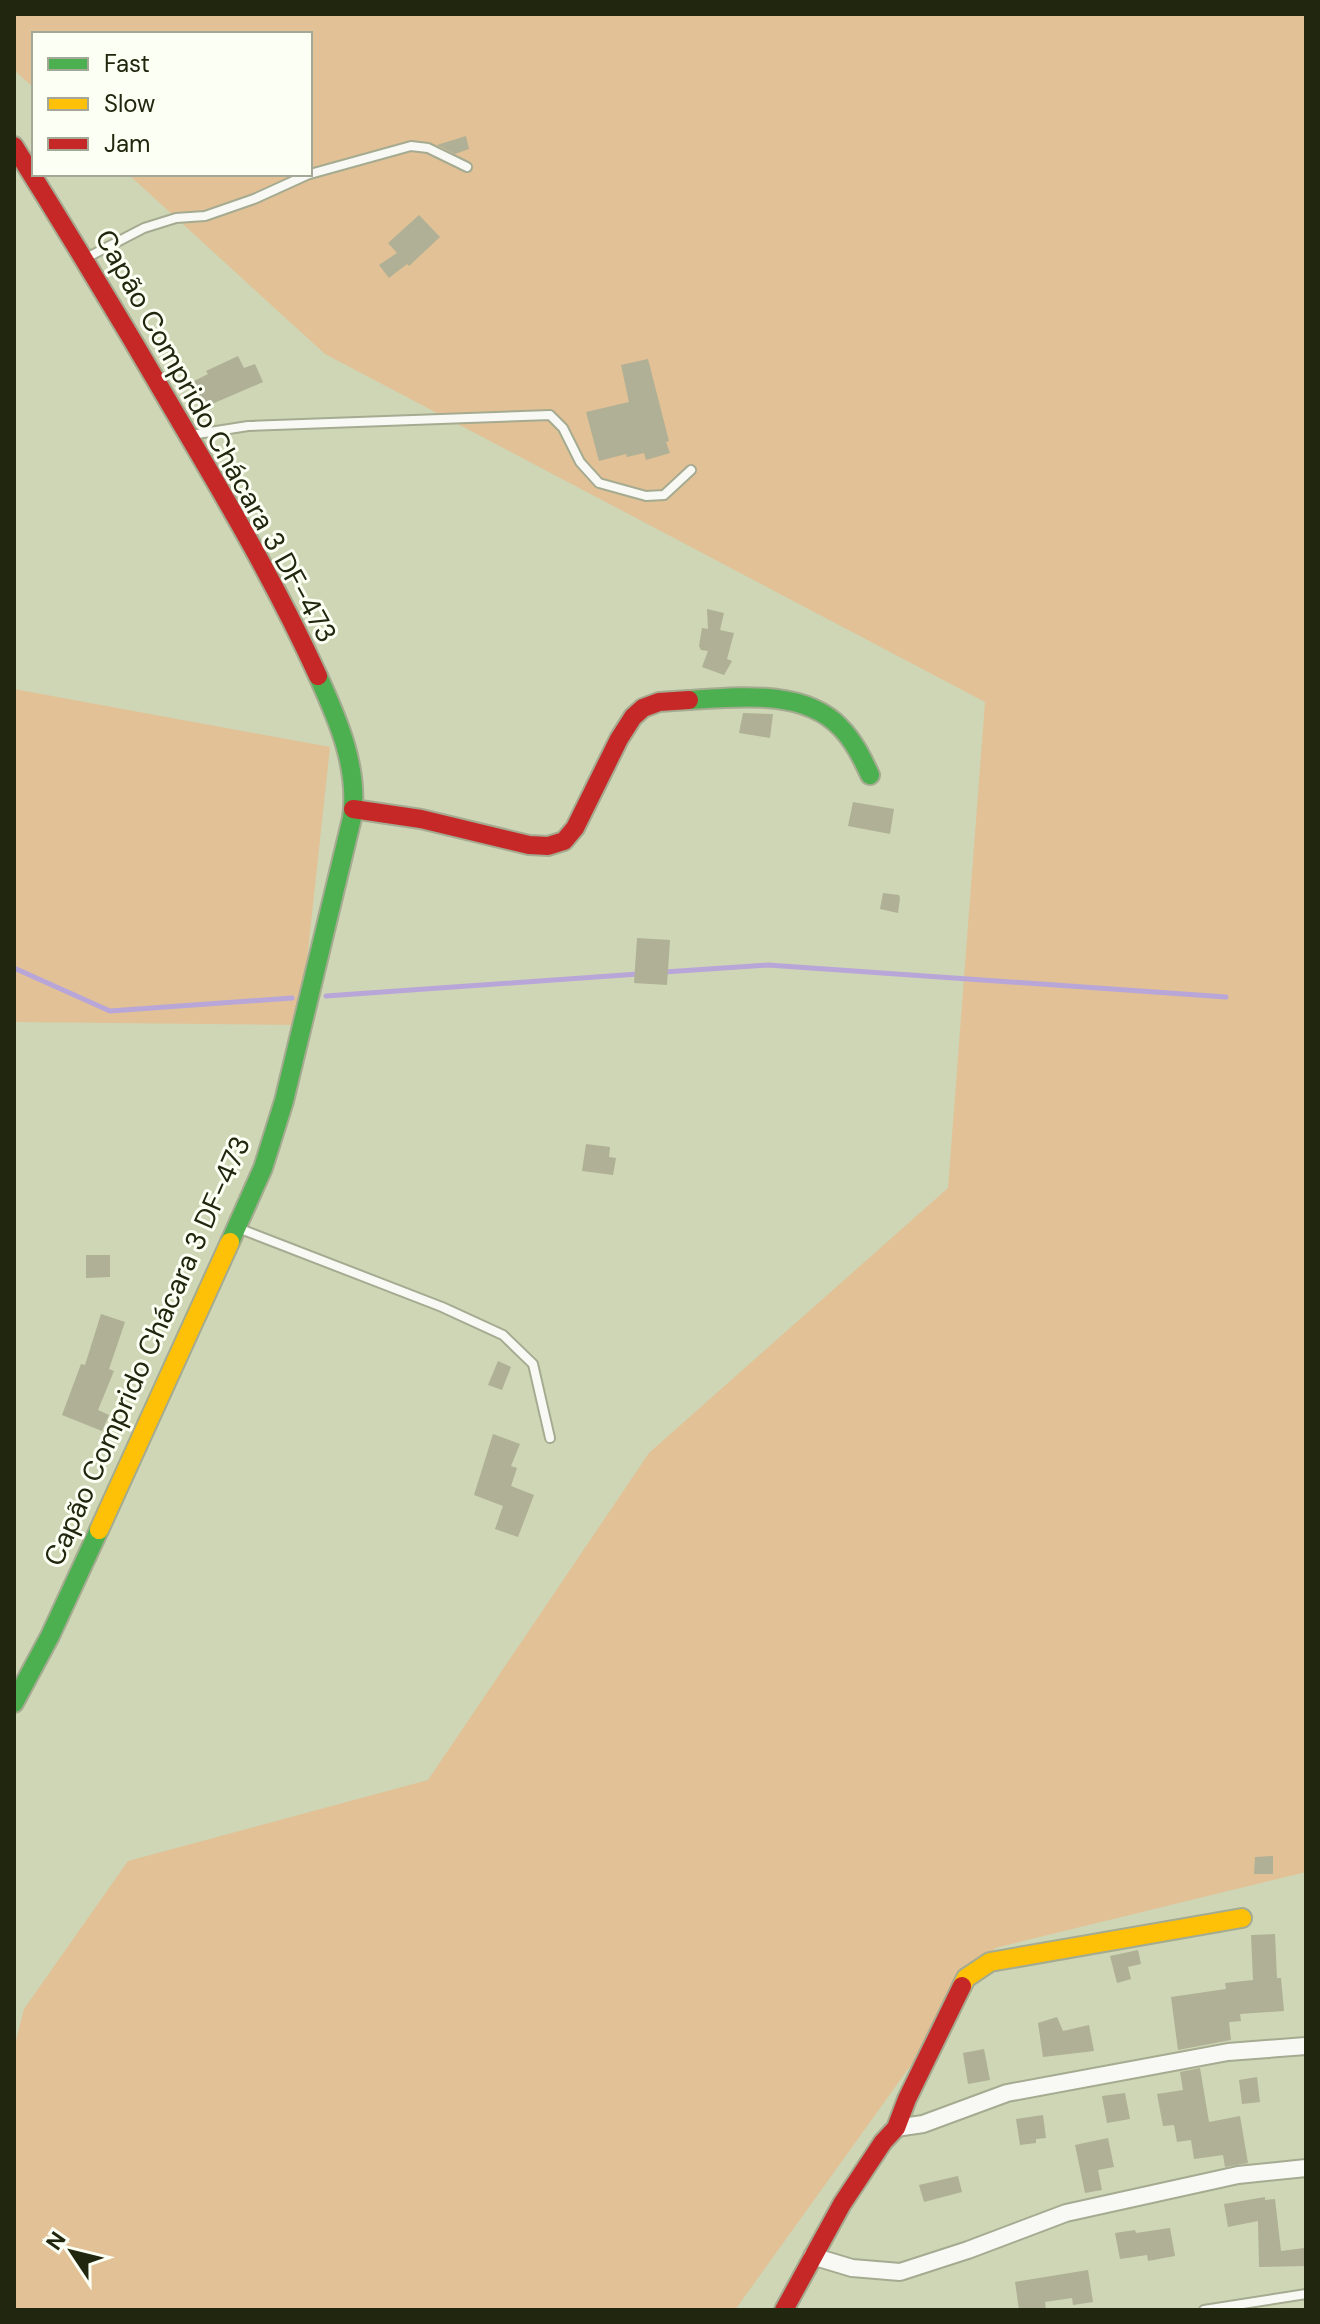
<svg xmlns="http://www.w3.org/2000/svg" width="1320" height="2324" viewBox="0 0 1320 2324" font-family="'DM Sans',sans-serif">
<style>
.green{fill:#e2c196}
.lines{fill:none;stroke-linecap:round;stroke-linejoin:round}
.stream{stroke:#b8a6d9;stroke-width:5}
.building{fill:#afb095}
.lane-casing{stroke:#a5ab91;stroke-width:12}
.street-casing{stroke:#a5ab91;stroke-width:20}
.fast-casing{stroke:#a5ab91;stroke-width:22}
.slow-casing{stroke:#a5ab91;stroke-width:22}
.jam-casing{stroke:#a5ab91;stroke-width:22}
.lane{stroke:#f8f9f4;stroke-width:8}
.street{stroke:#f8f9f4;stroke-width:16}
.fast{stroke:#4caf50;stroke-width:18}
.slow{stroke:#ffc107;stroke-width:18}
.jam{stroke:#c62828;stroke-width:18}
.labels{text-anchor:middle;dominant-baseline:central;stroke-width:6;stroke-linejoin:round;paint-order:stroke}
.street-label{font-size:28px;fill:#21260e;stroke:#fcfff3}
</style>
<rect width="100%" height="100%" fill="#ced6b5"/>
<path class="green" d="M 14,14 L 1306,14 L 1306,1872 L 995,1948 L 735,2310 L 14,2310 L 14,2048 L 24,2009 L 128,1861 L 428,1780 L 649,1453 L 948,1188 L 985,702 L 325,354 L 128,174 L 310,174 L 310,34 L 34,34 L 34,88 L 14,70 Z
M 14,689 L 330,747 L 300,1025 L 14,1022 Z"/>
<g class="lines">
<path class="stream" d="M 14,968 L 110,1011 L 292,998
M 664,972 L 768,965 L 1226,997
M 326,996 L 638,974"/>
</g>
<path class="building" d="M 466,136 L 469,149 L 455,154 L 437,145 Z
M 419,215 L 440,237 L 409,266 L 407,264 L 389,278 L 379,265 L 397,253 L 388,243 Z
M 238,356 L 244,368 L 255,364 L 263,382 L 205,407 L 192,382 L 208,374 L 206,371 Z
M 648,359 L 669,441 L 666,442 L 670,453 L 646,460 L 644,453 L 627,457 L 626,454 L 599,461 L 586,412 L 629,402 L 621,365 Z
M 707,609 L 724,613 L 720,630 L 734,633 L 727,659 L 732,661 L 724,675 L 702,667 L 708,651 L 701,650 L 699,646 L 702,628 L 708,629 Z
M 743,713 L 773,714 L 770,738 L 739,733 Z
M 853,802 L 894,809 L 890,834 L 848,826 Z
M 883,893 L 899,895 L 900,898 L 898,913 L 880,909 Z
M 637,938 L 670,940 L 667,985 L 634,983 Z
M 586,1144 L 610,1147 L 609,1157 L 616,1158 L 613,1175 L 582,1171 Z
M 86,1255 L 110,1255 L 110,1277 L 86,1278 Z
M 101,1314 L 125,1322 L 109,1369 L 114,1371 L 98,1410 L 109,1415 L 102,1431 L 62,1415 L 81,1364 L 85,1365 Z
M 498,1361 L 511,1367 L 502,1390 L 488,1385 Z
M 493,1434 L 520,1444 L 511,1466 L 517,1468 L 511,1486 L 534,1495 L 518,1537 L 495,1529 L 503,1506 L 474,1495 Z
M 1273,1856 L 1273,1874 L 1254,1874 L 1255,1857 Z
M 1275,1934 L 1277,1978 L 1281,1978 L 1284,2011 L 1240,2014 L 1241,2021 L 1229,2022 L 1231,2040 L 1178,2050 L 1171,1997 L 1226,1989 L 1225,1983 L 1253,1980 L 1251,1935 Z
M 1138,1950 L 1141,1964 L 1128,1967 L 1131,1979 L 1117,1983 L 1110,1956 Z
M 1057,2017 L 1063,2031 L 1089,2025 L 1094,2051 L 1043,2057 L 1038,2023 Z
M 984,2049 L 990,2080 L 968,2084 L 963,2053 Z
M 1200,2068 L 1209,2122 L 1240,2116 L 1248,2163 L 1225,2167 L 1223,2155 L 1194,2159 L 1191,2140 L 1177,2142 L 1174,2125 L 1163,2126 L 1157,2094 L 1183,2090 L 1180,2072 Z
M 1257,2077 L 1260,2102 L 1242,2104 L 1239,2080 Z
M 1125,2093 L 1130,2119 L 1107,2123 L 1102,2096 Z
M 1043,2115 L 1046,2138 L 1036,2139 L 1036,2143 L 1020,2145 L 1016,2119 Z
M 1108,2138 L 1114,2167 L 1098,2170 L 1102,2190 L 1085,2193 L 1075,2145 Z
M 958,2176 L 962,2192 L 924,2202 L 919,2185 Z
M 1265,2197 L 1265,2200 L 1275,2199 L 1281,2251 L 1304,2248 L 1306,2266 L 1259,2267 L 1258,2221 L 1228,2227 L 1224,2204 Z
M 1170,2228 L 1175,2256 L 1148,2261 L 1147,2255 L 1120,2259 L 1115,2233 L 1135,2230 L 1136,2233 Z
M 1088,2270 L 1093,2302 L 1073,2305 L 1072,2298 L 1045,2302 L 1046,2310 L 1019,2310 L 1015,2282 Z"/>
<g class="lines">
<g class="lane-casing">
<path id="lane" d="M 310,174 L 411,146 L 428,148 L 467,167
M 86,258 L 144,228 L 176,218 L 205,216 L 254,199 L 309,174
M 191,435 L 248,426 L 550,415 L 563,428 L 580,462 L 599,483 L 646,496 L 664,495 L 691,470
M 238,1228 L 442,1307 L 503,1335 L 533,1364 L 550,1438
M 1204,2310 L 1306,2294"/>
</g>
<g class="street-casing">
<path id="street" d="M 896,2128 L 923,2124 L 1007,2093 L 1228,2052 L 1306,2046
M 812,2256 L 852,2268 L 900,2272 L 968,2250 L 1066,2213 L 1238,2175 L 1306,2168"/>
</g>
<g class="fast-casing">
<path id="fast" d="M 689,700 C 737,697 804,689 840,727 C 854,741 862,758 870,775
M 230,1242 L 263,1168 L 284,1101 L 352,818 C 359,768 338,720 318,676
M 14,1703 L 50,1636 L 99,1530"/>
</g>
<g class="slow-casing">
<path id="slow" d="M 99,1530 L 230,1242
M 962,1986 L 966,1978 L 990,1962 L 1242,1918"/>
</g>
<g class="jam-casing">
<path id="jam" d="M 14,146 C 71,237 127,330 181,423 C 230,506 278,588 318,676
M 353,809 L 421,819 L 529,845 L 548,846 L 564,841 L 575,828 L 619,739 L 633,717 L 643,708 L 659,702 L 689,700
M 784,2310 L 842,2204 L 883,2142 L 896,2128 L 907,2099 L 962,1986"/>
</g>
<use href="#lane" class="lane"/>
<use href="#street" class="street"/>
<use href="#fast" class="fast"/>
<use href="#slow" class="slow"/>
<use href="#jam" class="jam"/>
</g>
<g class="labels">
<g class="street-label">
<text transform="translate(216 436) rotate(61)">Capão Comprido Chácara 3 DF-473</text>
<text transform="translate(147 1351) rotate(-66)">Capão Comprido Chácara 3 DF-473</text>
</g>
</g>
<rect width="1320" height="2324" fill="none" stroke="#21260e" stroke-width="32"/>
<rect x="32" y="32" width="280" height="144" fill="#fcfff3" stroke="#a4a897" stroke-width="2"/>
<rect x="48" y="58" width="40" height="12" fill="#4caf50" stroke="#a4a897" stroke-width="2"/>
<text x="104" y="72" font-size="24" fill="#21260e">Fast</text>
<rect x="48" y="98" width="40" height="12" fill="#ffc107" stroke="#a4a897" stroke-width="2"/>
<text x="104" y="112" font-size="24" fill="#21260e">Slow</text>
<rect x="48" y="138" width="40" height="12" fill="#c62828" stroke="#a4a897" stroke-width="2"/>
<text x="104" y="152" font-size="24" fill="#21260e">Jam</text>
<g transform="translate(72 2252) rotate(305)" stroke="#fcfff3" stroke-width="6" paint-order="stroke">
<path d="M0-6L14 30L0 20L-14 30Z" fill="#21260e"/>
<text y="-12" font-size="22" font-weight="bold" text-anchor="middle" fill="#21260e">N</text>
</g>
</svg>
